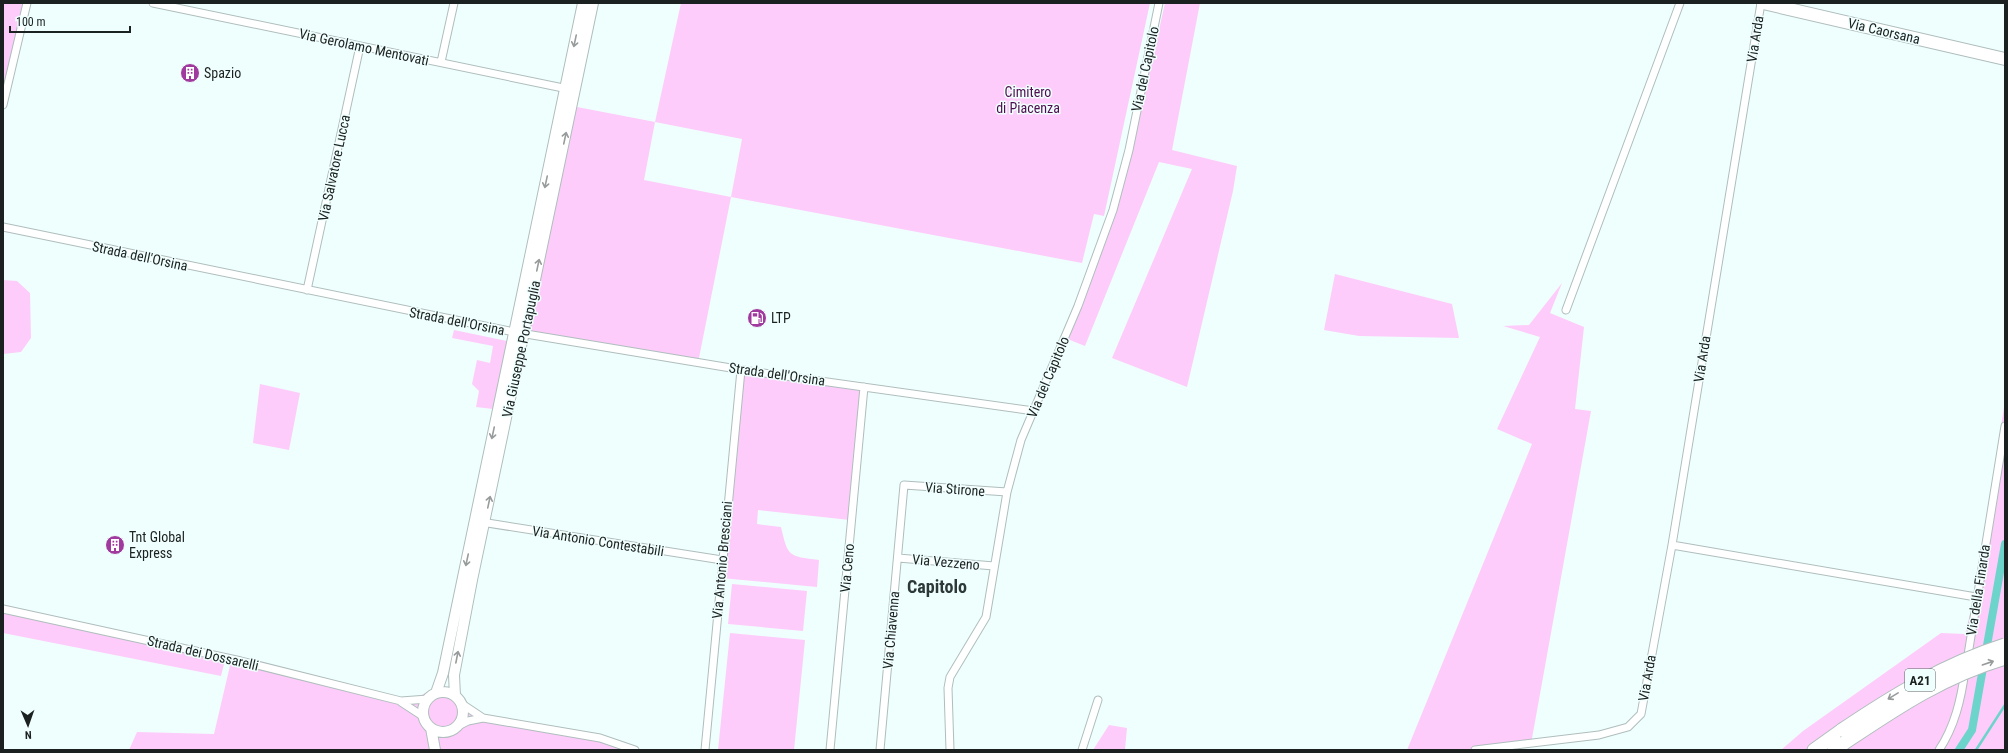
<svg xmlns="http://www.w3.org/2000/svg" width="2008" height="753" viewBox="0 0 2008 753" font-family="'Roboto Condensed',sans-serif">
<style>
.green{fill:#feccfa;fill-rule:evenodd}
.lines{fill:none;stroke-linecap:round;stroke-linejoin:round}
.stream{stroke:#6dd4cb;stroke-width:2.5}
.canal{stroke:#6dd4cb;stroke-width:8}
.minor-casing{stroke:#afbebd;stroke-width:9}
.secondary-casing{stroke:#afbebd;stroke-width:12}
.primary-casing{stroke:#afbebd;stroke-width:14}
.motorway-casing{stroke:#afbebd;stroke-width:15}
.minor{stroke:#fff;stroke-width:7}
.secondary{stroke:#fff;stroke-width:10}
.primary{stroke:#fff;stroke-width:12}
.motorway{stroke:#fff;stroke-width:13}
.motorway-bridge-casing{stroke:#afbebd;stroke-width:15;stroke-linecap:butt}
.motorway-bridge{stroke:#fff;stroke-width:13}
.oneway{stroke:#989b9b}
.labels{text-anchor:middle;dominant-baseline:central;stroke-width:3;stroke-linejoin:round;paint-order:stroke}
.shield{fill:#effffd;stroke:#5b6362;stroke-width:1}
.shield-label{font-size:13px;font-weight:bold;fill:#1b2020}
.street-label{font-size:14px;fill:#1b2020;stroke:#effffd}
.poi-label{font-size:14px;fill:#1b2020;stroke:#effffd;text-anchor:start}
.park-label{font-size:14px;fill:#500c4f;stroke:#effffd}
.district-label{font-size:18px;font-weight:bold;fill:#2d3938;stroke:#effffd}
</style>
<rect width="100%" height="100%" fill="#effffd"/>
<path class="green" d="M 3,3 L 27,3 L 3,103 Z
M 681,3 L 1150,3 L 1104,216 L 1094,214 L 1082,263 L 731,197 L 698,363 L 525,334 L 572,106 L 655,122 ZM 655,122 L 742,139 L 731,197 L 644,180 Z
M 1165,3 L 1200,3 L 1172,150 L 1237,166 L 1233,191 L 1187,387 L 1112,358 L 1192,169 L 1159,162 L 1085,346 L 1065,338 L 1131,155 Z
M 1335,274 L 1452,304 L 1459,338 L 1359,336 L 1324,330 Z
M 3,280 L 17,281 L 30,293 L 31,338 L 21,352 L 3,354 Z
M 1562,283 L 1550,313 L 1584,327 L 1575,409 L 1591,411 L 1531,744 L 1514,749 L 1407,750 L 1532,444 L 1497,429 L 1540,337 L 1503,326 L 1529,325 Z
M 454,330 L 507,341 L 493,409 L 476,407 L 479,391 L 472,384 L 477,360 L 490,363 L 493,346 L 452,338 Z
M 742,370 L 864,387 L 850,520 L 758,510 L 757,524 L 781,527 C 788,557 788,556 819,560 L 817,587 L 721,578 Z
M 260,384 L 300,393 L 289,450 L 253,443 Z
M 2005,401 L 2005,750 L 1781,750 L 1803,731 L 1941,633 L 1965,634 L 1974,598 Z
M 732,584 L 807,591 L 803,631 L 728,624 Z
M 3,606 L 226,656 L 221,676 L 3,633 Z
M 730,633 L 805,640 L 794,750 L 718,750 Z
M 232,657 L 388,696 L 415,698 L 430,691 L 447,689 L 463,699 L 471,709 L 506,723 L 598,737 L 641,750 L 129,750 L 137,732 L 214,734 Z
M 1109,725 L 1127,728 L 1125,750 L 1093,750 Z"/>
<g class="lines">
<path class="stream" d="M 1976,750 L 2005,705"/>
<path class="canal" d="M 1959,750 L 1972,730 L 2005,544"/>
<g class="minor-casing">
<path id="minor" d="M 153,3 L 568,89
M 441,62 L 454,3
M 3,105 L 27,3
M 3,227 L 514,332 L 749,371 L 1034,411
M 307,290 L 360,46
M 1566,310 L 1680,3
M 481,522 L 722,560
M 1672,545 L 1976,597
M 898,558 L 994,566
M 3,609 L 241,661 L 401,701 L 428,699
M 1967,661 L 2005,426
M 401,702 L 424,717
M 462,704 L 483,718 L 600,738 L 635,750
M 458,726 L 468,721 L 483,718
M 705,750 L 741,370
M 830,750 L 864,387
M 880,750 L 904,485 L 1007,492
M 950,750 L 948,688 L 950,677 L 986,617 L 1007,492 L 1021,440 L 1078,306 L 1113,210 L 1129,150 L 1159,3
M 1082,750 L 1098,700
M 1475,750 L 1599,735 L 1628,727 L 1641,714 L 1672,545 L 1761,3
M 1939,750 C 1955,726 1961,699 1965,671"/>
</g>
<g class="secondary-casing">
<path id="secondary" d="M423 712a20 20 0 1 1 40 0a20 20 0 1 1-40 0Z
M 436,693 L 443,673 L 583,3
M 455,696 L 454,675 L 472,580 L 593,3
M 431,728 L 435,750"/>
</g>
<g class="primary-casing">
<path id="primary" d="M 1763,3 L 2005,59"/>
</g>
<g class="motorway-casing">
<path id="motorway" d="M 1814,750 L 1842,730
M 1834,750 L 1844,743"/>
</g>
<use href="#minor" class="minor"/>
<use href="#secondary" class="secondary"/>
<use href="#primary" class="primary"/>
<use href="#motorway" class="motorway"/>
<g class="motorway-bridge-casing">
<path id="motorway-bridge" d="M 1842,730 C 1894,695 1945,664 2005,645
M 1844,743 C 1898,707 1942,677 2005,658"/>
</g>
<use href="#motorway-bridge" class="motorway-bridge"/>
</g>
<defs><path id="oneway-shaft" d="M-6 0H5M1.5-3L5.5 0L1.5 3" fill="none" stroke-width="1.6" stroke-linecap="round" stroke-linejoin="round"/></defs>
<g class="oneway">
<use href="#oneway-shaft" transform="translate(575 41) rotate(102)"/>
<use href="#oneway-shaft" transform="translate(565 138) rotate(-78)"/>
<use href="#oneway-shaft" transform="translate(546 182) rotate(102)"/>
<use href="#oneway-shaft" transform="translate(538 265) rotate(-78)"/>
<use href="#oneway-shaft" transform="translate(493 433) rotate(102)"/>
<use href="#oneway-shaft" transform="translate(489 502) rotate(-78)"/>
<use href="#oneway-shaft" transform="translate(467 560) rotate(102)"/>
<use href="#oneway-shaft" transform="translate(457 657) rotate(-79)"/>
<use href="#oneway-shaft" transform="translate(1988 663) rotate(-19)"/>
<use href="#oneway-shaft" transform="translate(1893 696) rotate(149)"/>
</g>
<defs>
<g id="building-disc" transform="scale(1)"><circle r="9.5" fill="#a13a9e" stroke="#effffd"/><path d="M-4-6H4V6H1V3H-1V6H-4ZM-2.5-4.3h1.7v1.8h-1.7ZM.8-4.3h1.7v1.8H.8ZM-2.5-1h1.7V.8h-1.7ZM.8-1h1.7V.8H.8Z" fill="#fff"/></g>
<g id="fuel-disc" transform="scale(1)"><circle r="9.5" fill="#a13a9e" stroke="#effffd"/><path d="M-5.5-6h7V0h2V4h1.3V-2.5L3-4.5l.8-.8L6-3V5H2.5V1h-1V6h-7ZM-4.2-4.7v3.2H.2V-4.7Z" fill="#fff"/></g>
</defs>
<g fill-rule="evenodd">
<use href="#building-disc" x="190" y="73"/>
<use href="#fuel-disc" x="757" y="318"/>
<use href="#building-disc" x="115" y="545"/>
</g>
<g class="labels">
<rect class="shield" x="1905" y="669" width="30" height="22" rx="3"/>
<g class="shield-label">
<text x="1920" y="680">A21</text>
</g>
<g class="street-label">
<text transform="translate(1884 31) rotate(13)">Via Caorsana</text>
<text transform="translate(1755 39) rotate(-81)">Via Arda</text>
<text transform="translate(364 47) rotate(12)">Via Gerolamo Mentovati</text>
<text transform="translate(1145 69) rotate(-78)">Via del Capitolo</text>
<text transform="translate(334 168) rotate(-78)">Via Salvatore Lucca</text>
<text transform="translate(140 256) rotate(12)">Strada dell'Orsina</text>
<text transform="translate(457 321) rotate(11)">Strada dell'Orsina</text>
<text transform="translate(521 349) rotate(-78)">Via Giuseppe Portapuglia</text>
<text transform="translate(1702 359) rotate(-81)">Via Arda</text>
<text transform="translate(777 374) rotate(8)">Strada dell'Orsina</text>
<text transform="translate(1048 377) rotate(-67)">Via del Capitolo</text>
<text transform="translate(955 489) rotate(4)">Via Stirone</text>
<text transform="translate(598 541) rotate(9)">Via Antonio Contestabili</text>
<text transform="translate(722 560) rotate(-85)">Via Antonio Bresciani</text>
<text transform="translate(946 562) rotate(5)">Via Vezzeno</text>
<text transform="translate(847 568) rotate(-85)">Via Ceno</text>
<text transform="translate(1978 590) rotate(-81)">Via della Finarda</text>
<text transform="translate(891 630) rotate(-85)">Via Chiavenna</text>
<text transform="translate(203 653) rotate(13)">Strada dei Dossarelli</text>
<text transform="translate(1647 678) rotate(-80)">Via Arda</text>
</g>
<g class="poi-label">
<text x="204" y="73">Spazio</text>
<text x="771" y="318">LTP</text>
<text x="129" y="537">Tnt Global<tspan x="129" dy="16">Express</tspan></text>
</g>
<g class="park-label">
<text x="1028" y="92">Cimitero<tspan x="1028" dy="16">di Piacenza</tspan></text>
</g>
<g class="district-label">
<text x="937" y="586">Capitolo</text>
</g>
</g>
<rect width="2008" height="753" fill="none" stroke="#1b2020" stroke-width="8"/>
<g transform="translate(28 725) rotate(178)" stroke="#effffd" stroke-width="3" paint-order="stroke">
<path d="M0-3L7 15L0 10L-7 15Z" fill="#1b2020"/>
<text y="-6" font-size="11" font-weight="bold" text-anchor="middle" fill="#1b2020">N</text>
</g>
<path d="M10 26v6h120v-6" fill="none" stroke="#1b2020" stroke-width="2"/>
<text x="16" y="26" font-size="12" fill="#1b2020" stroke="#effffd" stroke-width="3" paint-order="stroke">100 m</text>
</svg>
